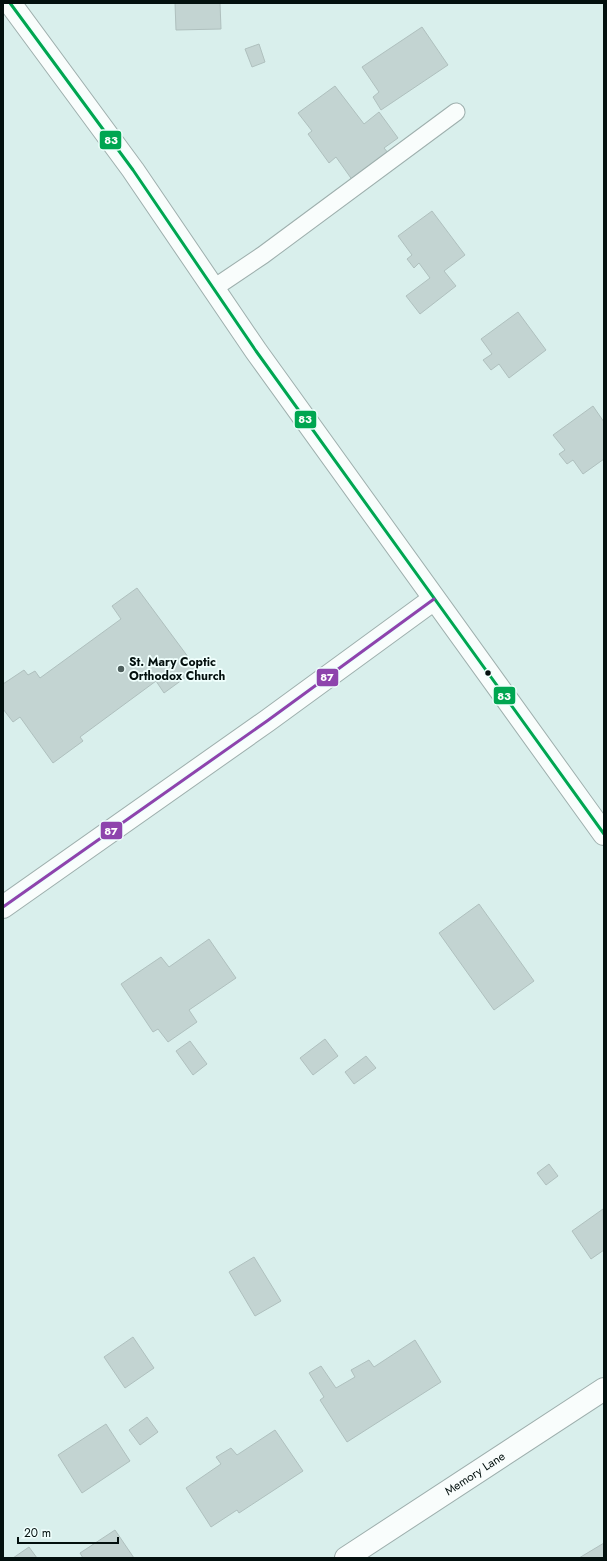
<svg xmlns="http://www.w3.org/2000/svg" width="607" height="1561" viewBox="0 0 607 1561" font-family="Jost,sans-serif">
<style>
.building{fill:#c3d4d2;stroke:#afc0be}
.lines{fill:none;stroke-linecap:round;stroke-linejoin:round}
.lane-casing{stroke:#9eafad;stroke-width:19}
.street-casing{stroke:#9eafad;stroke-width:24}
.primary-casing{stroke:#9eafad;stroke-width:24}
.lane{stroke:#f9fdfc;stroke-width:17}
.street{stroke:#f9fdfc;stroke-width:22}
.primary{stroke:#f9fdfc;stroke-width:22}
.bus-1-casing{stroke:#f0fffd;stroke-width:6}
.bus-2-casing{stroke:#f0fffd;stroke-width:6}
.bus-1{stroke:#00a651;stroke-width:3}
.bus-2{stroke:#8e44ad;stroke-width:3}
.poi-dot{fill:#4e5e5c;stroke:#f0fffd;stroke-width:1.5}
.bus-dot{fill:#03100e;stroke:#f0fffd;stroke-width:1.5}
.labels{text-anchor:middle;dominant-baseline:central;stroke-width:3.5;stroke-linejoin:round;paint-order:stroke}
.poi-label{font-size:12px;font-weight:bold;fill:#03100e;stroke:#f0fffd;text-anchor:start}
.street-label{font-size:12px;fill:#03100e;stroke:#f0fffd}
.line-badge{stroke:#f0fffd;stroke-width:1.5}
.badge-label{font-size:11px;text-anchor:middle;font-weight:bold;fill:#fff}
</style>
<rect width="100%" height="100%" fill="#d9efec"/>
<path class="building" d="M 175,3 L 220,3 L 221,29 L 176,30 Z
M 422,27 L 448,65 L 381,110 L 373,97 L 379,92 L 362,67 Z
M 259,44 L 265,62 L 252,67 L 245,49 Z
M 335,86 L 364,124 L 379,112 L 398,138 L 384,148 L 389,154 L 353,181 L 336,157 L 329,163 L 308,134 L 312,131 L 298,113 Z
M 432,211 L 465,255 L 444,271 L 456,286 L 420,314 L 406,296 L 430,278 L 419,263 L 414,268 L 407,259 L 412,255 L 398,236 Z
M 518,312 L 546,350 L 509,378 L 499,364 L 491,370 L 483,360 L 492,354 L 481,339 Z
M 593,406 L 604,422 L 604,459 L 583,474 L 573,460 L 567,464 L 559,454 L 565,450 L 553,435 Z
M 137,588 L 197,669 L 164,693 L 156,681 L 80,737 L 83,741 L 53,763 L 20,717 L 13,722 L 3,709 L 3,684 L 24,670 L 28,675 L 35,671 L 40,678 L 121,619 L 112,606 Z
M 479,904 L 534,981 L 494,1010 L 439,933 Z
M 209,939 L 236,978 L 189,1010 L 197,1022 L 168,1042 L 158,1029 L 153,1032 L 121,984 L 161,957 L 169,967 Z
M 325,1039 L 338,1056 L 313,1075 L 300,1058 Z
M 190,1041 L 207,1064 L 193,1075 L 176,1051 Z
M 366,1056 L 376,1068 L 354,1084 L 345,1072 Z
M 549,1164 L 558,1176 L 546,1185 L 537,1173 Z
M 603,1209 L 604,1250 L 591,1259 L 572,1231 Z
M 254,1257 L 281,1301 L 255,1316 L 229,1272 Z
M 133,1337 L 154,1368 L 125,1388 L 104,1357 Z
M 415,1340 L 441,1382 L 347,1442 L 320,1400 L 324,1397 L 309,1373 L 321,1366 L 336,1388 L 355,1377 L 351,1370 L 369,1360 L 374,1367 Z
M 147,1417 L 158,1432 L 140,1445 L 129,1430 Z
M 106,1424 L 130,1461 L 82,1493 L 58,1455 Z
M 275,1430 L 303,1471 L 239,1513 L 237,1510 L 211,1527 L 186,1488 L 221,1464 L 216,1457 L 231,1448 L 237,1455 Z
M 115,1530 L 134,1558 L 83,1558 L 80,1553 Z
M 604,1543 L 604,1558 L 579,1558 Z
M 29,1547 L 37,1558 L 13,1558 Z"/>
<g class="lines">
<g class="lane-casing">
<path id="lane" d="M 214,288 L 263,255 L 456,112"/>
</g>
<g class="street-casing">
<g id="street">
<path d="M 3,907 L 267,721 L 434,599"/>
<path id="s1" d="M 346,1558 L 604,1389"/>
</g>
</g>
<g class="primary-casing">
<path id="primary" d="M 10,3 L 133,170 L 256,351 L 604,834"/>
</g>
<use href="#lane" class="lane"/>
<use href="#street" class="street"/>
<use href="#primary" class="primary"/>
<g class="bus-1-casing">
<path id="bus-1" d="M 10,3 L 133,170 L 256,351 L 604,834"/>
</g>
<g class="bus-2-casing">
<path id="bus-2" d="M 3,907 L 267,721 L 434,599"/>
</g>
<use href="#bus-1" class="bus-1"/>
<use href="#bus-2" class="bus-2"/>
</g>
<circle class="poi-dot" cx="121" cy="669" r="4"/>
<circle class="bus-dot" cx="488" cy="673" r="3.5"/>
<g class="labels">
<g class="poi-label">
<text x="129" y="662">St. Mary Coptic<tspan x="129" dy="14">Orthodox Church</tspan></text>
</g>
<g class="street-label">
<text stroke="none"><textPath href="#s1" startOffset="154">Memory Lane</textPath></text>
</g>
</g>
<g class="line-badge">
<rect x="99" y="130" width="23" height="20" rx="4" fill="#00a651"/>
<rect x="294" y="410" width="23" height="19" rx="4" fill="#00a651"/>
<rect x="316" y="668" width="23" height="19" rx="4" fill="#8e44ad"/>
<rect x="493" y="686" width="23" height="19" rx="4" fill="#00a651"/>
<rect x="100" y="821" width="23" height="19" rx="4" fill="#8e44ad"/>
</g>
<g class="badge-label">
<text x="111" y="144">83</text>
<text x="305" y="423">83</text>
<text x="327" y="681">87</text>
<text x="504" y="700">83</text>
<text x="111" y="835">87</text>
</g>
<rect width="607" height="1561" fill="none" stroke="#03100e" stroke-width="8"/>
<path d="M18 1537v6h100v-6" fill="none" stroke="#03100e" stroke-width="2"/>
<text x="24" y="1537" font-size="12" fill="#03100e" stroke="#f0fffd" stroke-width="3" paint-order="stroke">20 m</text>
</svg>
